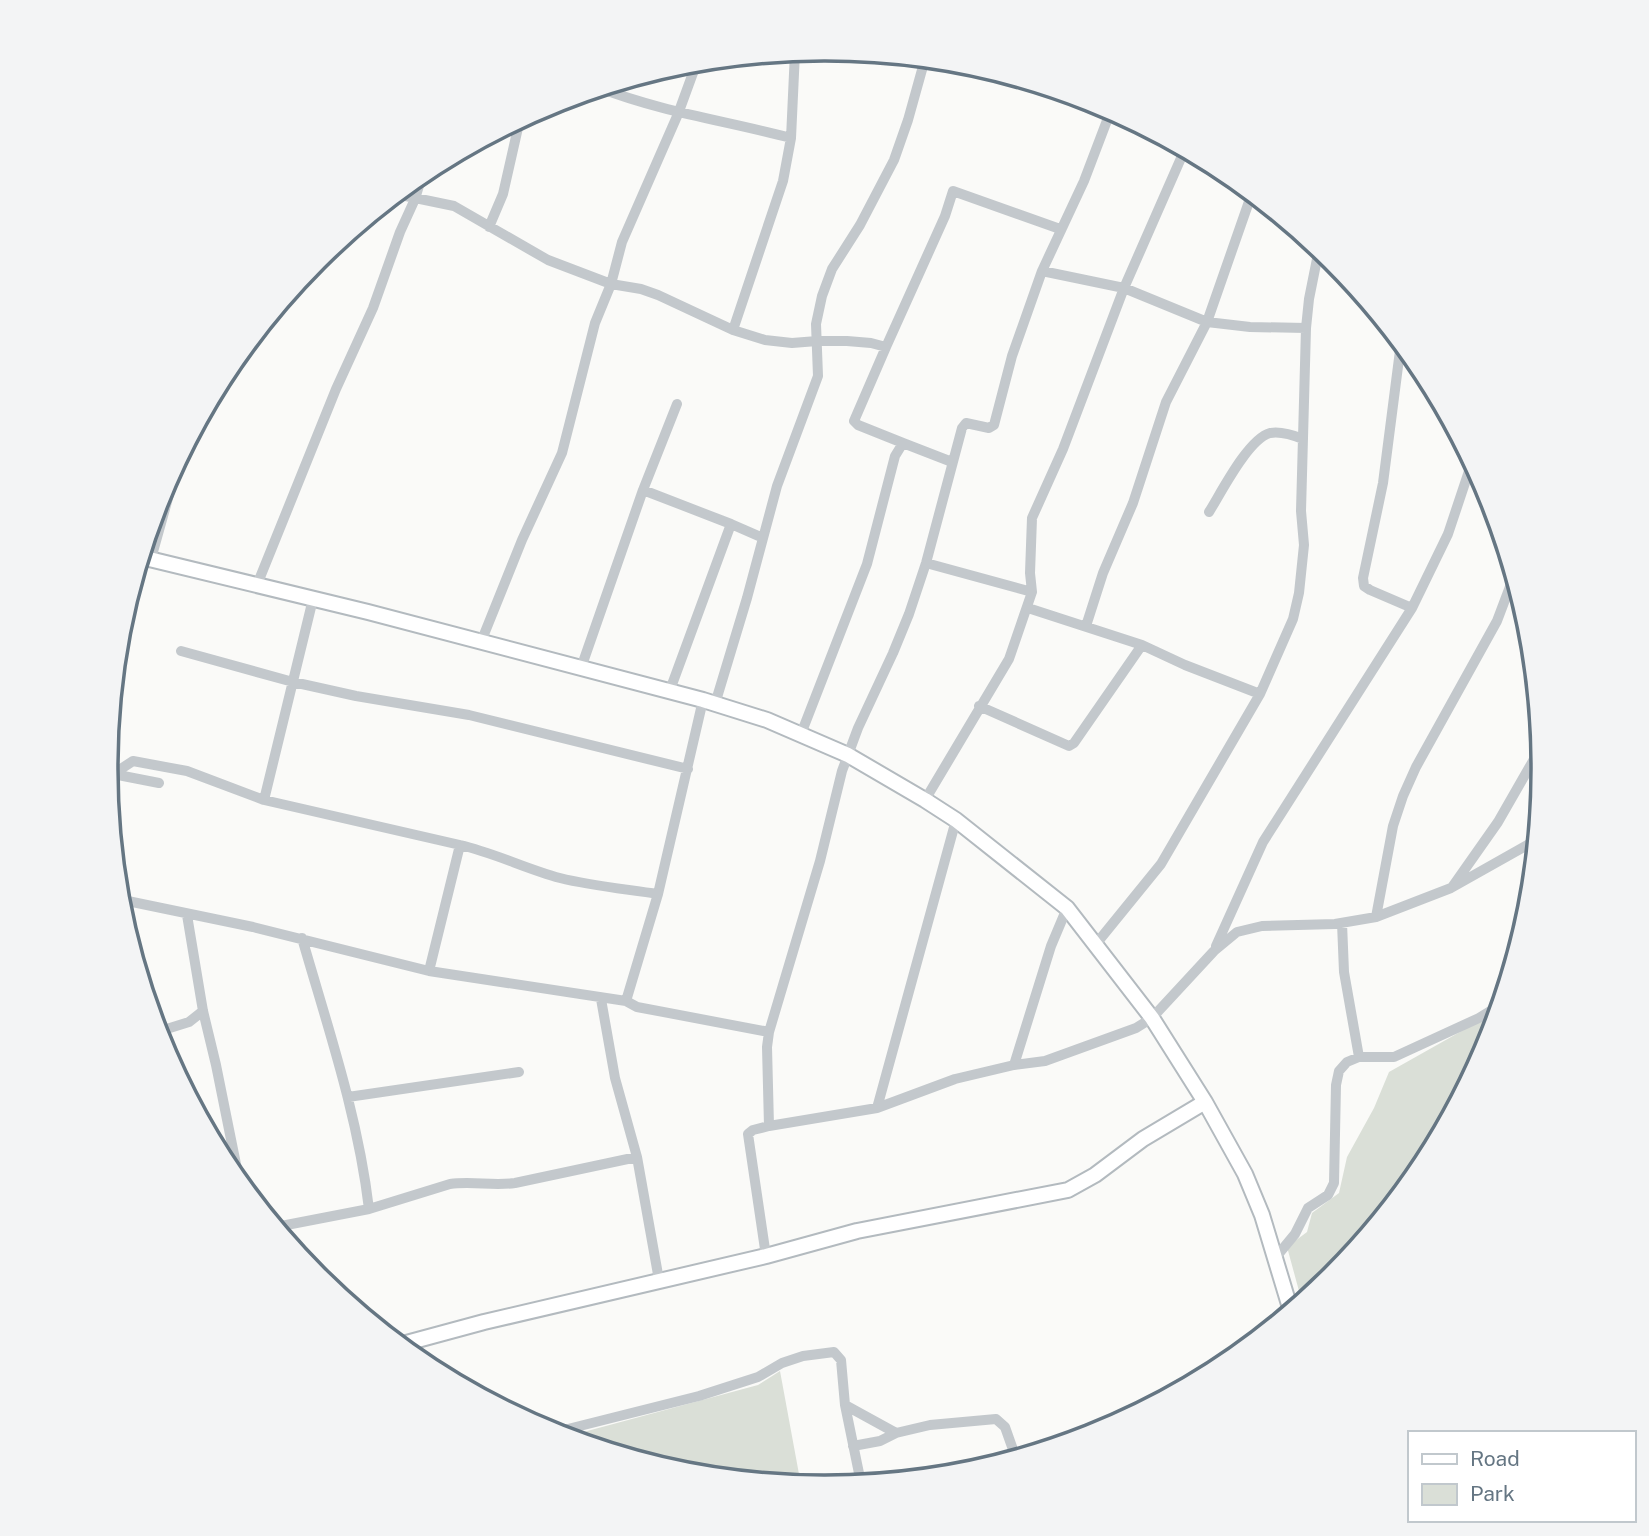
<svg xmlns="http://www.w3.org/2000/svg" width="1649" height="1536" viewBox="0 0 1649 1536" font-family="'Public Sans',sans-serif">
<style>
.green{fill:#dadfd7}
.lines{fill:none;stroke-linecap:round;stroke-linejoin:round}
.secondary-casing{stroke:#b3babf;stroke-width:18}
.minor{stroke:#c3c8cc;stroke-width:10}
.secondary{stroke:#fff;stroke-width:14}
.rim{fill:none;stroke:#657683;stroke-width:3.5}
</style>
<rect width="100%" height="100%" fill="#fafaf8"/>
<path class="green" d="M 1499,1010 L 1489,1044 L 1422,1168 L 1333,1277 L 1302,1302 L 1287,1247 L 1307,1232 L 1312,1213 L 1339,1193 L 1347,1157 L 1374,1108 L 1389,1072 Z
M 780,1371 L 801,1485 L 684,1473 L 565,1437 L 758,1385 Z"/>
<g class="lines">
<g class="secondary-casing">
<path id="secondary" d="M 141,557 L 368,612 L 703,700 L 767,720 L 848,755 L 925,800 L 956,820 L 1067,908 L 1152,1018 L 1205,1102 L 1245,1174 L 1262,1215 L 1291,1311
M 399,1345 L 484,1322 L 766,1256 L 857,1231 L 1068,1190 L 1095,1175 L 1143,1139 L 1205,1102"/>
</g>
<path class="minor" d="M 600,88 C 662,112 727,121 791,138 L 795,52
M 396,194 L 454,206 L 548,260 L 611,284 L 641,289 L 658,295 L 733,330 L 765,340 L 792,343 L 817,341 L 847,341 L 871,343 L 886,347 L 945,216 L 953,191 L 1060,229
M 489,227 L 503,194 L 520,119
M 1042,271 L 1124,288 L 1207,322 L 1250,327 L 1306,328
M 733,330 L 783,181 L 791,138
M 1401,343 L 1383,483 L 1363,578 L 1364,586 L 1370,590 L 1412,608
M 903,443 L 952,462
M 643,490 L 677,404
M 1209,512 C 1221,493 1248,439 1270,433 C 1281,431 1293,435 1303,439
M 731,524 L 763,538
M 151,559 L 170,491 L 200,419
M 257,585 L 336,389 L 373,308 L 400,232 L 415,199 L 423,172
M 1032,592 L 1030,573 L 1032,518 L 1063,449 L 1124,288 L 1185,149
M 1028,608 L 1142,645 L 1185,665 L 1260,694
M 1086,626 L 1103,573 L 1133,503 L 1166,402 L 1207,322 L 1252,193
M 481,642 L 522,540 L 562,453 L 595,323 L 611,284 L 622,242 L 678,114 L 697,62
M 181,651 L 293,682 L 356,696 L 469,715 L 688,769
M 581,668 L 643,490 L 731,524 L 670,690
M 715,704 L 747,598 L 777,486 L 818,376 L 816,324 L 822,296 L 832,269 L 860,225 L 894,160 L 908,120 L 925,59
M 979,706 L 1069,746 L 1074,743 L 1142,645
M 801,734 L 867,564 L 895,456 L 903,443 L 858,425 L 854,421 L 886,347
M 106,772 L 113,774 L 133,761 L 187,771 L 264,800 L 460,845 L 429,971
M 113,774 L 159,783
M 264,800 L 313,599
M 925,800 L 1009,659 L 1032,592 L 926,563
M 460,845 C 495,853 526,869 560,878 C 592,886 626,889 658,894
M 1453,886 L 1498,822 L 1541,747
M 118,899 L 253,927 L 429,971 L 626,1001 L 637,1007 L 769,1032
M 187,915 L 203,1011 L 216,1065 L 240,1184
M 1376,917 L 1393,826 L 1403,796 L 1416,767 L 1497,621 L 1514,576
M 1342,923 L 1344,972 L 1359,1057
M 1096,944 L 1161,864 L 1260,694 L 1293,619 L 1299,593 L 1304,545 L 1301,511 L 1306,328 L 1309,299 L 1319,249
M 1216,946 L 1263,842 L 1412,608 L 1448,534 L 1472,462
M 601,999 L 615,1078 L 637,1157 L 659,1280
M 626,1001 L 658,894 L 703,700
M 157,1032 L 189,1022 L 203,1011
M 1014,1065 L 1051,946 L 1067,908
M 348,1097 L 519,1072
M 877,1108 L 955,1079 L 1014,1065 L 1045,1061 L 1136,1028 L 1152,1018 L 1214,951 L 1237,932 L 1262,926 L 1335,924 L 1376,917 L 1451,888 L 1536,840
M 769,1126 L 877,1108 L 956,820
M 369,1209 L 450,1184 C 472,1181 493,1186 515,1183 L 637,1157
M 276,1227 L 369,1209 C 358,1116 328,1028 302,938
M 766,1256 L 748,1134 L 753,1130 L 769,1126 L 767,1047 L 769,1032 L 820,861 L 842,771 L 858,728 L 893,653 L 909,614 L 926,563 L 962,428 L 966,423 L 989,428 L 994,425 L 1012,356 L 1042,271 L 1084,181 L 1111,110
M 1276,1257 L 1295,1234 L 1308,1208 L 1328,1195 L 1334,1183 L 1336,1085 L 1339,1071 L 1347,1062 L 1359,1057 L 1394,1057 L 1479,1018 L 1500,1005
M 845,1405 L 896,1433
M 552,1433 L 699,1396 L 758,1377 L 782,1363 L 803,1356 L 834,1352 L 841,1360 L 845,1405 L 861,1483
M 853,1446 L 880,1441 L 896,1433 L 930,1425 L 996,1419 L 1005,1427 L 1016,1458"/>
<use href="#secondary" class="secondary"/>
</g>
<path d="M0 0H1649V1536H0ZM824 61H825A706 706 0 0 1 1531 767V769A706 706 0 0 1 825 1475H824A706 706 0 0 1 118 769V767A706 706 0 0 1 824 61Z" fill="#f3f4f5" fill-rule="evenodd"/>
<path class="rim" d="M824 61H825A706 706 0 0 1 1531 767V769A706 706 0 0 1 825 1475H824A706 706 0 0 1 118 769V767A706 706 0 0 1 824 61Z"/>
<rect x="1408" y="1431" width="228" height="91" fill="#ffffff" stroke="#c1c8cd" stroke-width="2"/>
<rect x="1422" y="1454" width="35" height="10" fill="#ffffff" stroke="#c1c8cd" stroke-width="2"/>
<text x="1470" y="1466" font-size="21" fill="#657683">Road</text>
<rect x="1422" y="1484" width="35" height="21" fill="#dadfd7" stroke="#c1c8cd" stroke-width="2"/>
<text x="1470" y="1501" font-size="21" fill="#657683">Park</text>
</svg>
